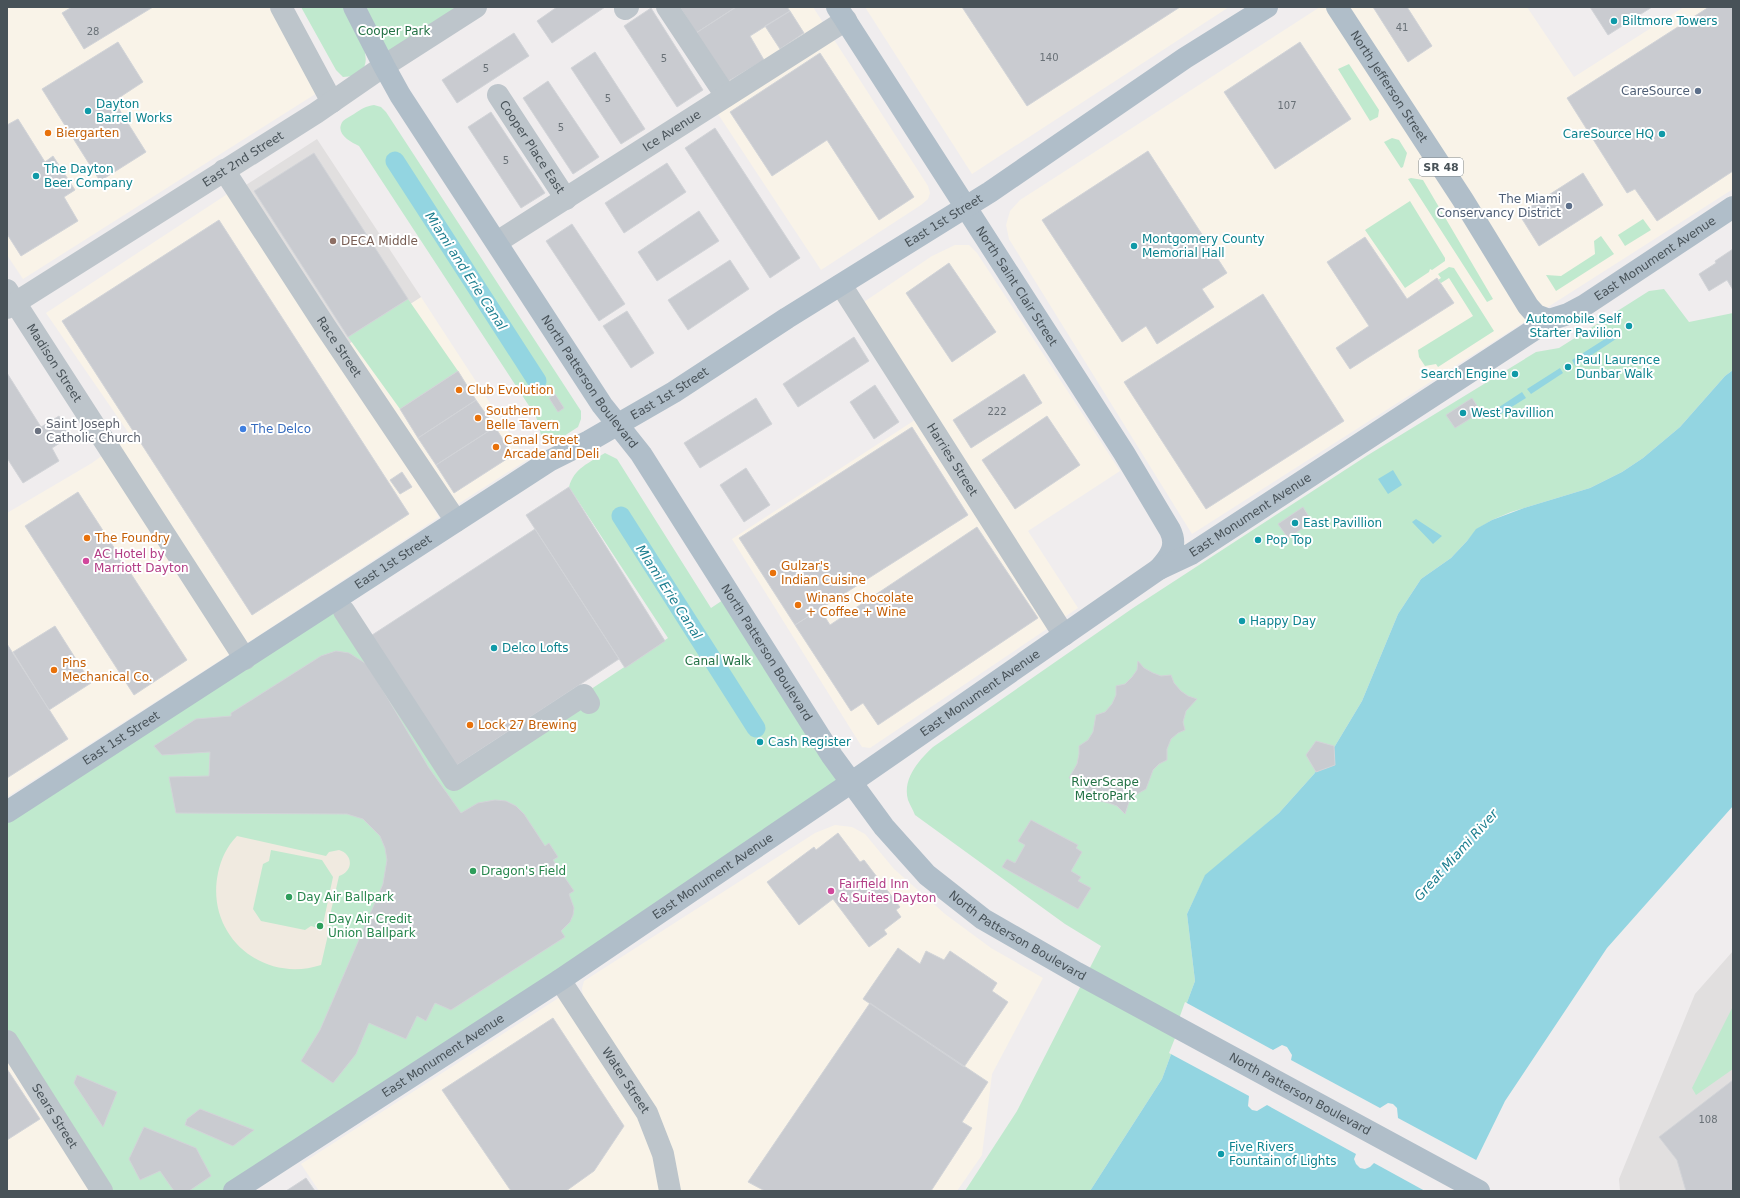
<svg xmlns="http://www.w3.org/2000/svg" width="1740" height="1198" viewBox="0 0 1740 1198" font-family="'DejaVu Sans',sans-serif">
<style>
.commercial{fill:#f9f3e8}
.education{fill:#e1dfdf}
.green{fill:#c0e9ce}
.sand{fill:#f0eae0;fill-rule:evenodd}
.water{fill:#93d5e1}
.pier{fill:#f0edee}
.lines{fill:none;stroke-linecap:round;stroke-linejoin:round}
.canal{stroke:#93d5e1;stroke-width:19}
.building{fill:#c9cbd0;stroke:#d2d4d8}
.minor{stroke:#bdc5cb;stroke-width:22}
.major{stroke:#b0bec9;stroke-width:22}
.culture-dot{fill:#0f9aa8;stroke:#fff;stroke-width:1.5}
.service-dot{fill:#5c6f8a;stroke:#fff;stroke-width:1.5}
.food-dot{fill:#e8710a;stroke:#fff;stroke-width:1.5}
.education-dot{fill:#8d6e63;stroke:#fff;stroke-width:1.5}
.shop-dot{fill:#3f7fe0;stroke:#fff;stroke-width:1.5}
.worship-dot{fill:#6b7280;stroke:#fff;stroke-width:1.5}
.hotel-dot{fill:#d1479c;stroke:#fff;stroke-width:1.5}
.leisure-dot{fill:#2e9e5b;stroke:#fff;stroke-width:1.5}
.labels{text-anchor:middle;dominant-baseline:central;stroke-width:4;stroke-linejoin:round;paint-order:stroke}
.number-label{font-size:10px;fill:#687076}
.shield{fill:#fff;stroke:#7f868a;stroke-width:1}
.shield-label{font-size:11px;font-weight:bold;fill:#485258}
.culture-label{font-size:12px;fill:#0d838f;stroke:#fff;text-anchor:start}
.park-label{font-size:12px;fill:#227144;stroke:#fff}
.street-label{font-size:12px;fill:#485258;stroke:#fff}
.service-label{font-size:12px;fill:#4e5e75;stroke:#fff;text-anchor:end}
.food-label{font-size:12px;fill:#c56008;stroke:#fff;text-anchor:start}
.education-label{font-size:12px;fill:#785e54;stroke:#fff;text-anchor:start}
.worship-label{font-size:12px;fill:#5b616d;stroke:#fff;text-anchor:start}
.shop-label{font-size:12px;fill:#366cbe;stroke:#fff;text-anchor:start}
.hotel-label{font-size:12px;fill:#b23c85;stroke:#fff;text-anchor:start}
.leisure-label{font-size:12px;fill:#27864d;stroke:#fff;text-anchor:start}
.water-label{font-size:13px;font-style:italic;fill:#1c7e8f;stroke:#fff}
</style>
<rect width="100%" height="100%" fill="#f0edee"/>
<path class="commercial" d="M 7,7 L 272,7 L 317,93 L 23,279 L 7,255 Z
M 738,7 L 813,7 L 928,186 L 930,193 L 928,199 L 921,205 L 821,270 L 718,114 Z
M 865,7 L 1229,7 L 972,174 Z
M 1320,7 L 1527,7 L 1574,77 L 1684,7 L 1733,7 L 1733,189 L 1192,534 L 1009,239 L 1006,225 L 1010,211 L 1020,200 Z
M 232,191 L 439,517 L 258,636 L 7,797 L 7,513 L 92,463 L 130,435 L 46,313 Z
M 955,245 L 969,245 L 977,253 L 1120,471 L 1028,531 L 1078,608 L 870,748 L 862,747 L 732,539 L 918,418 L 849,312 L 932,256 Z
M 421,297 L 527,460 L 455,506 L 347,345 Z
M 835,825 L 852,827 L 865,834 L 894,869 L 945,914 L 991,948 L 1043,978 L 992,1074 L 982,1155 L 957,1191 L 679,1191 L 583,996 L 582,988 L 584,981 L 815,833 Z
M 560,997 L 636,1113 L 654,1153 L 661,1191 L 319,1191 L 301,1164 Z
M 7,1058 L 28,1096 L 91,1191 L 7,1191 Z"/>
<path class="education" d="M 317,139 L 421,297 L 347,345 L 246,185 Z
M 1733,951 L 1733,1191 L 1620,1191 L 1619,1179 L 1695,994 Z"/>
<path class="green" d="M 301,7 L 344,7 C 354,27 388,75 343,77 L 336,70 Z
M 354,7 L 476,7 L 384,66 Z
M 1349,64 L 1379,110 L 1378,117 L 1370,121 L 1338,69 Z
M 374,105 L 381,107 L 386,112 L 581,411 L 581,419 L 578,427 L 555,442 L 545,443 C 539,435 540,424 535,415 L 359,146 C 350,142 334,133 343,121 C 346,118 351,116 354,114 C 361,109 366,106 374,105 Z
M 1392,138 L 1399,140 L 1407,153 L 1403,167 L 1401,168 L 1384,142 Z
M 1411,178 L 1423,180 L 1493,299 L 1487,302 L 1408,179 Z
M 1410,201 L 1445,258 L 1445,261 L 1432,270 L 1430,269 L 1429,272 L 1405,288 L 1365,230 Z
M 1643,219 L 1651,230 L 1625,246 L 1618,235 Z
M 1601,236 L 1614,254 L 1556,291 L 1546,275 L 1561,276 L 1595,254 L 1594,241 Z
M 1449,267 L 1454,268 L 1494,331 L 1438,367 L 1436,364 L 1425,366 L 1419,357 L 1418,350 L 1473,316 L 1449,278 L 1441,283 L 1438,280 L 1441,278 L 1438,274 Z
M 1664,289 L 1689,322 L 1733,313 L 1733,370 L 1725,376 L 1680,427 L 1643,458 L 1622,472 L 1590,488 L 1511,512 L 1492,520 L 1477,529 L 1467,541 L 1451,558 L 1421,579 L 1398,614 L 1362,701 L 1335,746 L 1314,774 L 1279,813 L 1205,876 L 1187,914 L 1195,981 L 1182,1016 L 1177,1038 L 1162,1079 L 1090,1191 L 965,1191 L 1017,1111 L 1101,946 L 1065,924 L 915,815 C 913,810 910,805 908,800 C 902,779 919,760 933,747 L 1133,608 L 1368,455 L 1536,352 L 1559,348 L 1649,291 Z
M 408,299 L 458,371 L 400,409 L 348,337 Z
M 605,453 L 617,459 L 711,608 L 729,596 L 852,782 L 232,1191 L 102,1191 L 7,1041 L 7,812 L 335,603 L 454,780 L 668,638 L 569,487 C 574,468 589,463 605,453 Z
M 1733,1006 L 1733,1069 L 1696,1095 L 1692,1088 Z"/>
<path class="sand" d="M 237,836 L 326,856 L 329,852 L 339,850 C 353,854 354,871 339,876 L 328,924 L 330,926 L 321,965 C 262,984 205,935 218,873 C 221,859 227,846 237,836 ZM 271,850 L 322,860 L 333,877 L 322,929 L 311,926 L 305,930 L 261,921 L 253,909 L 263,864 L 269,861 Z"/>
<path class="water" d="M 1616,332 L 1619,337 L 1575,366 L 1572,360 Z
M 1560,368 L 1563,373 L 1531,394 L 1527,389 Z
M 1733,370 L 1733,806 L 1607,948 L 1505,1101 L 1461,1191 L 1090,1191 L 1162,1079 L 1177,1038 L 1182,1016 L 1195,981 L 1187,914 L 1205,875 L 1279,813 L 1314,774 L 1335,746 L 1362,701 L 1398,614 L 1421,579 L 1451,558 L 1467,541 L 1476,529 L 1492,520 L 1524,508 L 1590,488 L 1622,472 L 1643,458 L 1680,427 L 1725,376 Z
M 1522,392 L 1526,398 L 1494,418 L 1490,413 Z
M 1393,470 L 1402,485 L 1388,494 L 1378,479 Z
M 1416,519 L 1442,536 L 1433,544 L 1412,522 Z"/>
<path class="pier" d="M 1185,1002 L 1273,1050 L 1282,1045 L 1287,1047 L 1292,1055 L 1291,1060 L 1380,1108 L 1388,1103 L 1393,1104 L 1397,1108 L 1398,1118 L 1478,1161 L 1463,1191 L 1425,1191 L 1374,1163 L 1370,1167 L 1365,1169 L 1360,1168 L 1356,1164 L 1354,1159 L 1356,1154 L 1267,1105 L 1257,1111 L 1252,1110 L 1248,1106 L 1249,1096 L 1169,1053 L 1175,1038 L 1180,1016 Z"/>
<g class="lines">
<path class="canal" d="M 395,161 L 537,381
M 621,516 L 756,728"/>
</g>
<path class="building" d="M 72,7 L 153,7 L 84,49 L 62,13 Z
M 557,7 L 605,7 L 552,43 L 537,21 Z
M 680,7 L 736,7 L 696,33 Z
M 736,7 L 787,7 L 790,11 L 750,36 L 764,60 L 727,82 L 696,33 Z
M 962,7 L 1180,7 L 1027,106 Z
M 1373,7 L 1407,7 L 1432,46 L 1408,62 Z
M 1590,7 L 1652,7 L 1608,35 Z
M 1709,7 L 1733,7 L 1733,171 L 1657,221 L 1635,189 L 1627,193 L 1567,98 Z
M 651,8 L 703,90 L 677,107 L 624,26 Z
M 790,11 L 804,33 L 780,49 L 765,26 Z
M 514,33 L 529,56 L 457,103 L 442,80 Z
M 118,42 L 143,82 L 114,101 L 146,152 L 100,181 L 42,89 Z
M 1300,42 L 1351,119 L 1275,169 L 1224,92 Z
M 595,52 L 645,129 L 621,144 L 571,68 Z
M 820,53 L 914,197 L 879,220 L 827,140 L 772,176 L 730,112 Z
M 548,81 L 599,157 L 573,174 L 523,98 Z
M 491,112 L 545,193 L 521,208 L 468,127 Z
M 18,119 L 45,162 L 53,156 L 75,190 L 64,197 L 78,221 L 21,256 L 7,234 L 7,125 Z
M 715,128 L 800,258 L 770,278 L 685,148 Z
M 1148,151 L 1227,273 L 1202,289 L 1214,307 L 1157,344 L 1146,326 L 1122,342 L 1042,220 Z
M 314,153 L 408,299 L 348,337 L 254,191 Z
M 667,163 L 686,192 L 624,233 L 605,203 Z
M 1583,173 L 1603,205 L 1539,246 L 1519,214 Z
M 699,211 L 719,241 L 657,281 L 638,252 Z
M 219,220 L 409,514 L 252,615 L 62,321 Z
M 572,224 L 625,304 L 599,321 L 546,241 Z
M 1365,237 L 1407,299 L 1437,278 L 1454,303 L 1350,369 L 1336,348 L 1369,326 L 1327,262 Z
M 1733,249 L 1733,290 L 1727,280 L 1709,291 L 1699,274 L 1716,263 L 1715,261 Z
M 730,260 L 749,289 L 688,330 L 668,300 Z
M 949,263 L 996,332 L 952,362 L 906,293 Z
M 1263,294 L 1344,421 L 1206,509 L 1124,382 Z
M 627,311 L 654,353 L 631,368 L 603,326 Z
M 854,337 L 869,361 L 798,407 L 783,384 Z
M 458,371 L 476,400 L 418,438 L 400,409 Z
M 7,373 L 41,427 L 59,416 L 71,436 L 52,448 L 59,461 L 23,483 L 7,458 Z
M 1024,374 L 1042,403 L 971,448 L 953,420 Z
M 875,385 L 899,422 L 874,439 L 850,402 Z
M 555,394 L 564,408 L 558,412 L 549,398 Z
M 756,398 L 772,424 L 700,468 L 684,443 Z
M 1472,398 L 1481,412 L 1455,428 L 1446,415 Z
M 476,400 L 495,427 L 436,465 L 418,438 Z
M 1047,416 L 1080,465 L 1015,509 L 982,460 Z
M 495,427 L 513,455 L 454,493 L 436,465 Z
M 912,427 L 968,515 L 795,625 L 739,538 Z
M 746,468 L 770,505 L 744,522 L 720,485 Z
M 402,472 L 412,487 L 400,494 L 390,480 Z
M 569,487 L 665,641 L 625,668 L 526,515 Z
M 78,492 L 187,660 L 134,695 L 25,526 Z
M 1303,507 L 1312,522 L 1288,538 L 1278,524 Z
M 977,527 L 1038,618 L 878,725 L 863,703 L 851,711 L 795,625 L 820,609 L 830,625 Z
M 535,529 L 619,659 L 454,767 L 369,637 Z
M 55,626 L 91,683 L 49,710 L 13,652 Z
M 7,644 L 68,739 L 7,778 Z
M 336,651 L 349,653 L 368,665 L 429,768 L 461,813 L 478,803 L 495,800 L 506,801 L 516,806 L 524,814 L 545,846 L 549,843 L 558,857 L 553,860 L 574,891 L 569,894 L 574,908 L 573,915 L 570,922 L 561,931 L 565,937 L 451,1010 L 435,1003 L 426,1021 L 417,1016 L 406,1039 L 369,1023 L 356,1054 L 333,1083 L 301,1061 L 320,1030 L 383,884 L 387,860 L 385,848 L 380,836 L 363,819 L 347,814 L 176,813 L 169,777 L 209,776 L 210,752 L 162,755 L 154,746 L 196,719 L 231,716 L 231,713 L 321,656 Z
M 1138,661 L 1144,668 L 1153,673 L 1161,676 L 1171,675 L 1174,683 L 1181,691 L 1188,696 L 1197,699 L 1186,711 L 1183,722 L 1185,730 L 1178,733 L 1171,739 L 1167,749 L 1167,760 L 1159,764 L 1153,770 L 1146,789 L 1137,794 L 1129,802 L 1125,814 L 1117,806 L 1109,803 L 1100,801 L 1092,801 L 1083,787 L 1078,782 L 1069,778 L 1077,764 L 1079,754 L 1079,746 L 1088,740 L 1093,732 L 1096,715 L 1105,712 L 1112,704 L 1116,695 L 1116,686 L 1125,684 L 1132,677 L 1137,670 Z
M 1316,741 L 1334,746 L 1335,765 L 1316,772 L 1306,755 Z
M 1031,820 L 1078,845 L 1076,848 L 1082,852 L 1071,871 L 1081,877 L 1078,881 L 1091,888 L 1078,909 L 1002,867 L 1007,859 L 1015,863 L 1025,845 L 1018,841 Z
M 838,833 L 860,862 L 864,860 L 900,907 L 896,910 L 901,917 L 884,930 L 887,934 L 869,947 L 833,899 L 799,925 L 767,882 L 814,847 L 816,850 Z
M 898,948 L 920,964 L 926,951 L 944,960 L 950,951 L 997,983 L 992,991 L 1008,1002 L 964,1067 L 863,999 Z
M 870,1003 L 988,1082 L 962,1122 L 972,1128 L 931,1191 L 765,1191 L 748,1182 Z
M 553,1018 L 624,1126 L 594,1171 L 566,1191 L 511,1191 L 442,1090 Z
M 7,1069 L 40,1119 L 7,1140 Z
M 77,1075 L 117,1092 L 103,1127 L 74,1083 Z
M 1733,1080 L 1733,1191 L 1686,1191 L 1677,1160 L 1659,1137 Z
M 200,1109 L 254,1130 L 233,1146 L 185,1125 L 187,1119 Z
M 144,1127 L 196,1148 L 211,1176 L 189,1191 L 174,1191 L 160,1171 L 140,1180 L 129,1159 Z
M 306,1178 L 315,1191 L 286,1191 Z"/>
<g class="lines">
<g class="minor">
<path d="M 281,7 L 332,102"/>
<path d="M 667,7 L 726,96"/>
<path d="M 625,9 L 628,7"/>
<path id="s1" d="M 498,95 L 566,199"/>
<path id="s2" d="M 224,170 L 325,326 L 456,521"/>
<path id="s3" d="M 497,242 L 846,20"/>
<path id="s4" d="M 841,285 L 1064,635"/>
<path id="s5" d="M 7,290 L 245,659"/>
<path id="s6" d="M 7,308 L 316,113 L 384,66 L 476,7"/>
<path d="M 344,611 L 454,780 L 584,695 L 589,703"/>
<path id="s7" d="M 560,980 L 647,1113 L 663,1154 L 670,1191"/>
<path id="s8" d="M 7,1041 L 102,1191"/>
</g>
<g class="major">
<path id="s9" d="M 354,7 L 384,66 L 400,95 L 602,405 L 641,454 L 832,756 L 884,827 L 927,875 L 983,919 L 1077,973 L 1479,1191"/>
<path id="s10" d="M 837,7 L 1124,453 L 1170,530 C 1178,546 1170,557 1159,569"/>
<path id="s11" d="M 1337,7 L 1463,200 L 1528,306 L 1536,315 L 1549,320"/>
<path id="s12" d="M 7,812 L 549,461 L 589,441 L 674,392 L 787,318 L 990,192 L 1185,58 L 1267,7"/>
<path id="s13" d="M 234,1191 L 560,980 L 852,782 L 1159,569 L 1191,554 L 1549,320 L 1568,314 L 1585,305 L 1733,207"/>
</g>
</g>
<g class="culture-dot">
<circle cx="1614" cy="21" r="4"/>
<circle cx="88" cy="111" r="4"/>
<circle cx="1662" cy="134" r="4"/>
<circle cx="36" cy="176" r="4"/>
<circle cx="1134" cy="246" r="4"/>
<circle cx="1629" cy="326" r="4"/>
<circle cx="1568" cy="367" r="4"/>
<circle cx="1515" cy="374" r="4"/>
<circle cx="1463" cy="413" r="4"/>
<circle cx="1295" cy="523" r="4"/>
<circle cx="1258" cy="540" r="4"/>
<circle cx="1242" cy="621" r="4"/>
<circle cx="494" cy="648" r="4"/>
<circle cx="760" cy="742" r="4"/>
<circle cx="1221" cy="1154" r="4"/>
</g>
<g class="service-dot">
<circle cx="1698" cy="91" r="4"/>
<circle cx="1569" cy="206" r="4"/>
</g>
<g class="food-dot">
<circle cx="48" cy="133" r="4"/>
<circle cx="459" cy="390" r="4"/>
<circle cx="478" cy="418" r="4"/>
<circle cx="496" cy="447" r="4"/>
<circle cx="87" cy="538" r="4"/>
<circle cx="773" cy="573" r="4"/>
<circle cx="798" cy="605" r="4"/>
<circle cx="54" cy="670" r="4"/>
<circle cx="470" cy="725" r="4"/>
</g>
<circle class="education-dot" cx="333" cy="241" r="4"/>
<circle class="shop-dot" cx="243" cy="429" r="4"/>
<circle class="worship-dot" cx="38" cy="431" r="4"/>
<g class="hotel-dot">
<circle cx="86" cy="561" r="4"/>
<circle cx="831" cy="891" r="4"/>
</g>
<g class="leisure-dot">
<circle cx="473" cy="871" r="4"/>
<circle cx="289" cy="897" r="4"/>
<circle cx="320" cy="926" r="4"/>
</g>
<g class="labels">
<g class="number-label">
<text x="1402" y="27">41</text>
<text x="93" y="31">28</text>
<text x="1049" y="57">140</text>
<text x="664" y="58">5</text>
<text x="486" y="68">5</text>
<text x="608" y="98">5</text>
<text x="1287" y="105">107</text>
<text x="561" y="127">5</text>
<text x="506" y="160">5</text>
<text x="997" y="411">222</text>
<text x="1708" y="1119">108</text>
</g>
<rect class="shield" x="1419" y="158" width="44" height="18" rx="3"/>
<g class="shield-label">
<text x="1441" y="167">SR 48</text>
</g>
<g class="culture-label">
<text x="1622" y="21">Biltmore Towers</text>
<text x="96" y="104">Dayton<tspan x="96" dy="14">Barrel Works</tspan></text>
<text x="1654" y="134" text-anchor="end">CareSource HQ</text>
<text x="44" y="169">The Dayton<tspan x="44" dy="14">Beer Company</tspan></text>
<text x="1142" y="239">Montgomery County<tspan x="1142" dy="14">Memorial Hall</tspan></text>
<text x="1621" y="319" text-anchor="end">Automobile Self<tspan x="1621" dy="14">Starter Pavilion</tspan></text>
<text x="1576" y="360">Paul Laurence<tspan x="1576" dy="14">Dunbar Walk</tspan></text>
<text x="1507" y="374" text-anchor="end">Search Engine</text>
<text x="1471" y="413">West Pavillion</text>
<text x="1303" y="523">East Pavillion</text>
<text x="1266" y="540">Pop Top</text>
<text x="1250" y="621">Happy Day</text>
<text x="502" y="648">Delco Lofts</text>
<text x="768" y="742">Cash Register</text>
<text x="1229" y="1147">Five Rivers<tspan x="1229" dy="14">Fountain of Lights</tspan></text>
</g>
<g class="park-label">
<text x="394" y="31">Cooper Park</text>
<text x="718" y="661">Canal Walk</text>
<text x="1105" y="782">RiverScape<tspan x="1105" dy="14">MetroPark</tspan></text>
</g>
<g class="street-label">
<text stroke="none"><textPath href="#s11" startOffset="95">North Jefferson Street</textPath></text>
<text stroke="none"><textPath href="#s3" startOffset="207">Ice Avenue</textPath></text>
<text stroke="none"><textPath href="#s1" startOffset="62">Cooper Place East</textPath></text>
<text stroke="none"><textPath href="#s6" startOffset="279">East 2nd Street</textPath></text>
<text stroke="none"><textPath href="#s12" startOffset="1108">East 1st Street</textPath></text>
<text stroke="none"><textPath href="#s13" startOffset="1701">East Monument Avenue</textPath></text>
<text stroke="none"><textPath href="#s10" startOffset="332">North Saint Clair Street</textPath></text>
<text stroke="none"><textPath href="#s2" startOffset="211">Race Street</textPath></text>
<text stroke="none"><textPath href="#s5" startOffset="87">Madison Street</textPath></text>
<text stroke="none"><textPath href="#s9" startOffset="443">North Patterson Boulevard</textPath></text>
<text stroke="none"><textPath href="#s12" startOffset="784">East 1st Street</textPath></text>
<text stroke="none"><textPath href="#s4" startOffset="207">Harries Street</textPath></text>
<text stroke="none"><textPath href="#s13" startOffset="1221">East Monument Avenue</textPath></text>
<text stroke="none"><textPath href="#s12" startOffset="460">East 1st Street</textPath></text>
<text stroke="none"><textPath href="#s9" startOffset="767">North Patterson Boulevard</textPath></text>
<text stroke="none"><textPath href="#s13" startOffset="897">East Monument Avenue</textPath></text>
<text stroke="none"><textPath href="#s12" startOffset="136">East 1st Street</textPath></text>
<text stroke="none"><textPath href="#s13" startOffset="573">East Monument Avenue</textPath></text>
<text stroke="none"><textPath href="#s9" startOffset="1151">North Patterson Boulevard</textPath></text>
<text stroke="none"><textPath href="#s13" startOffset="249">East Monument Avenue</textPath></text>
<text stroke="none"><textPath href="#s7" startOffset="120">Water Street</textPath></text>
<text stroke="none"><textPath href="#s9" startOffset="1475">North Patterson Boulevard</textPath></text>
<text stroke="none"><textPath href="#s8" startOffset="89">Sears Street</textPath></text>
</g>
<g class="service-label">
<text x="1690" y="91">CareSource</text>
<text x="1561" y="199">The Miami<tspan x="1561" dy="14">Conservancy District</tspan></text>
</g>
<g class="food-label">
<text x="56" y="133">Biergarten</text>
<text x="467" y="390">Club Evolution</text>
<text x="486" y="411">Southern<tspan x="486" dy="14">Belle Tavern</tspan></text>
<text x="504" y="440">Canal Street<tspan x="504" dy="14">Arcade and Deli</tspan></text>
<text x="95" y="538">The Foundry</text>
<text x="781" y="566">Gulzar's<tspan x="781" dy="14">Indian Cuisine</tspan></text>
<text x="806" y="598">Winans Chocolate<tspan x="806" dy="14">+ Coffee + Wine</tspan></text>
<text x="62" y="663">Pins<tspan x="62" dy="14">Mechanical Co.</tspan></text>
<text x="478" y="725">Lock 27 Brewing</text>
</g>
<g class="education-label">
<text x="341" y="241">DECA Middle</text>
</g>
<g class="worship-label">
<text x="46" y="424">Saint Joseph<tspan x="46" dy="14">Catholic Church</tspan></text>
</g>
<g class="shop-label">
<text x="251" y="429">The Delco</text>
</g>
<g class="hotel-label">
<text x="94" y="554">AC Hotel by<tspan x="94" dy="14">Marriott Dayton</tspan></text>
<text x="839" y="884">Fairfield Inn<tspan x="839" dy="14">&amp; Suites Dayton</tspan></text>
</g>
<g class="leisure-label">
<text x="481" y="871">Dragon's Field</text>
<text x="297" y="897">Day Air Ballpark</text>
<text x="328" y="919">Day Air Credit<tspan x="328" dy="14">Union Ballpark</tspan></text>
</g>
<g class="water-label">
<text transform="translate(466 271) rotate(57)">Miami and Erie Canal</text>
<text transform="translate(669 592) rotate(57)">MIami Erie Canal</text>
<text transform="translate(1456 855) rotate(-48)">Great Miami River</text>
</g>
</g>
<rect width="1740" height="1198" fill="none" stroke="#485258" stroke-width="16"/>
</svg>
